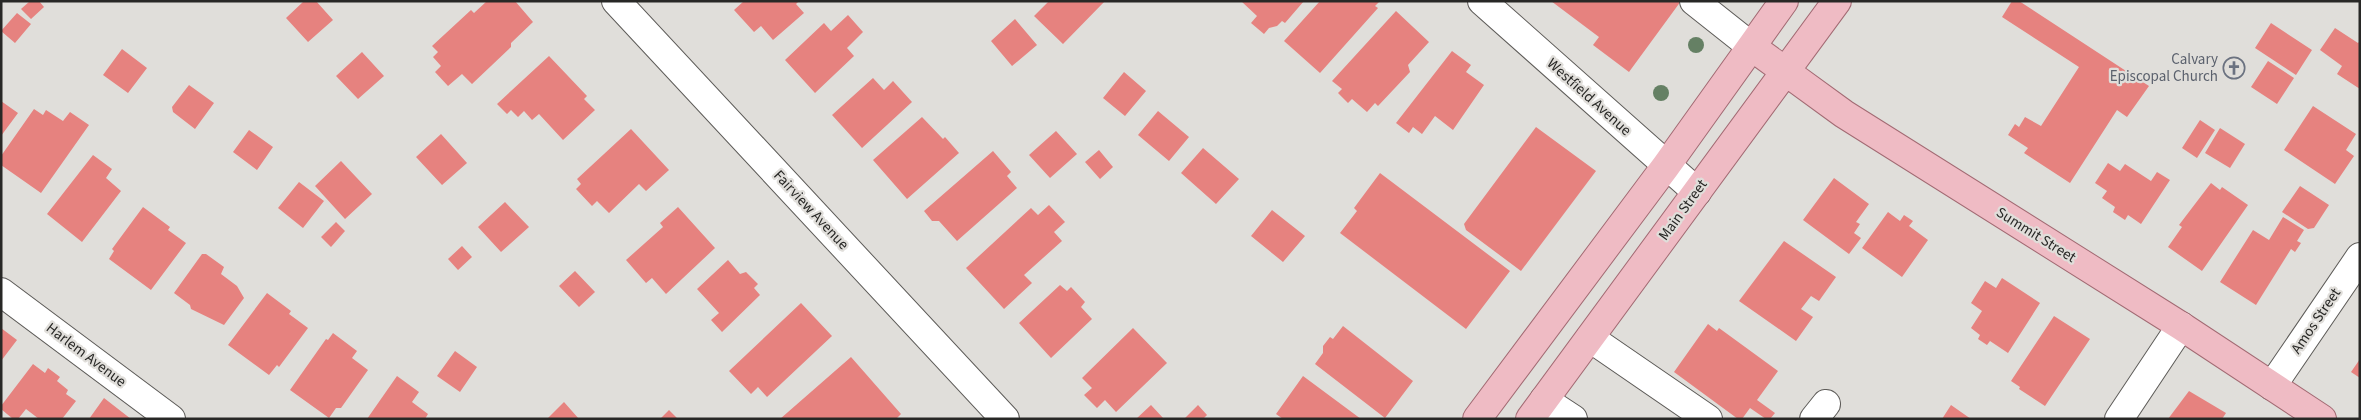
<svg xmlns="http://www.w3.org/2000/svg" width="2361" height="420" viewBox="0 0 2361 420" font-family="'Source Sans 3',sans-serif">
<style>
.building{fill:#e6827f}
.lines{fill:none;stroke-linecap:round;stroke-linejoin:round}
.minor-casing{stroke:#5d5b58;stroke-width:30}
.major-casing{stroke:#a26a73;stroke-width:30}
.minor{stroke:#fff;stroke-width:28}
.major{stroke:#efbbc4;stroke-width:28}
.tree{fill:#658064}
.labels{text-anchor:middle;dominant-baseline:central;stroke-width:4.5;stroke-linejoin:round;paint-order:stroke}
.worship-label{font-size:15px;fill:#5b616d;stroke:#e0deda;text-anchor:end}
.street-label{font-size:15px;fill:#282826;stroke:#e0deda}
</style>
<rect width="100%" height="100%" fill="#e0deda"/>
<path class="building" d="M 30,1 L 39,1 L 44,7 L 31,19 L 21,9 Z
M 304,1 L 316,1 L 333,20 L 308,42 L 286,18 Z
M 487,1 L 515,1 L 533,22 L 511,43 L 511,47 L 472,84 L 462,74 L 448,86 L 435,72 L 441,66 L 433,57 L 438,52 L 432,46 L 471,10 L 474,13 Z
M 744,1 L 799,1 L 796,4 L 804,13 L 773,40 L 761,26 L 754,32 L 734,10 Z
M 1049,1 L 1105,1 L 1063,44 L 1034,16 Z
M 1241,1 L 1304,1 L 1285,23 L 1282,21 L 1277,26 L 1269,28 L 1264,34 L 1251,23 L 1257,16 Z
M 1320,1 L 1380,1 L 1375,6 L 1378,8 L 1320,73 L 1284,41 Z
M 1551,1 L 1681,1 L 1629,72 L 1593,45 L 1599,37 Z
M 2012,1 L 2019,1 L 2149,86 L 2127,117 L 2117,110 L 2070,183 L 2024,153 L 2028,148 L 2008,135 L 2015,124 L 2019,127 L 2025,117 L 2041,126 L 2079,67 L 2002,17 Z
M 1396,11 L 1429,42 L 1408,65 L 1410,72 L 1378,106 L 1375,103 L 1367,112 L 1352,99 L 1348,103 L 1338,93 L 1342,89 L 1332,81 Z
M 17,13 L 31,24 L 15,43 L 1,31 Z
M 848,15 L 863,32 L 847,48 L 854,56 L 815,93 L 785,60 L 824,23 L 831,31 Z
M 1015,19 L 1037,45 L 1012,66 L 991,41 Z
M 2271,23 L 2312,50 L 2296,75 L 2255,48 Z
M 2335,28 L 2358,43 L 2360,41 L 2360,89 L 2337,74 L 2342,66 L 2320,50 Z
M 122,49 L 147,68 L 128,93 L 103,75 Z
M 1452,51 L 1471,65 L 1466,72 L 1484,85 L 1453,130 L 1435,116 L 1422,134 L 1413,127 L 1409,133 L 1396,123 Z
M 362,52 L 384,76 L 358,99 L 336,76 Z
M 549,56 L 587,96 L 584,99 L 595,110 L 563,140 L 539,114 L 532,120 L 524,111 L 518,117 L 511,110 L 507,114 L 497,104 Z
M 2268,61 L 2294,78 L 2277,104 L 2251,87 Z
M 1124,72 L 1146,91 L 1125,116 L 1103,98 Z
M 873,78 L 884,90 L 893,81 L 912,102 L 862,148 L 832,115 Z
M 189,85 L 214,103 L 195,129 L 173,112 L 172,107 Z
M 1,101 L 18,113 L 1,136 Z
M 2313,106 L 2356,134 L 2346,150 L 2354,156 L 2335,184 L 2284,150 Z
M 34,109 L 43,115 L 46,110 L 63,121 L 70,112 L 89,125 L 41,193 L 1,165 L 1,156 Z
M 1158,111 L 1189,137 L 1169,161 L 1138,135 Z
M 922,117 L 943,139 L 945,137 L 959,153 L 907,199 L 873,160 Z
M 2200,120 L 2215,130 L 2197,158 L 2182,148 Z
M 1536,127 L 1596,171 L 1521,271 L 1466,230 L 1464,224 Z
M 2220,128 L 2245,144 L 2230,168 L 2205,153 Z
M 631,129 L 669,170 L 646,191 L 639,184 L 609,213 L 597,201 L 592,206 L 576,189 L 581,184 L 577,179 Z
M 249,130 L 273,147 L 257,170 L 233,152 Z
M 1056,131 L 1077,154 L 1050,178 L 1029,155 Z
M 441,134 L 467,163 L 442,185 L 416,157 Z
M 1203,148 L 1239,179 L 1216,204 L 1181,173 Z
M 1099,150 L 1113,167 L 1100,179 L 1085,162 Z
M 993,151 L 1011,172 L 1007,176 L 1017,188 L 957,241 L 939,221 L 932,221 L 924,211 Z
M 93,155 L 112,169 L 106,178 L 121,191 L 82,242 L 47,214 Z
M 341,161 L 372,194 L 345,219 L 315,186 Z
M 2108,163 L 2120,171 L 2125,164 L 2151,181 L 2157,172 L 2170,180 L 2141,224 L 2128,215 L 2125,220 L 2113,212 L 2115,207 L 2102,198 L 2107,191 L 2095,183 Z
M 1380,173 L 1510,271 L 1466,329 L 1340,233 L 1357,211 L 1354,208 Z
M 1834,178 L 1869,204 L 1856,222 L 1860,224 L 1854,233 L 1861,238 L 1849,254 L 1803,220 Z
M 299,182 L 324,201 L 303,228 L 278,208 Z
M 2211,183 L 2220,190 L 2222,187 L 2248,205 L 2202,271 L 2168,247 L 2182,227 L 2179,225 Z
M 2300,186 L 2329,205 L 2314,228 L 2308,229 L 2282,212 Z
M 505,202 L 529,227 L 501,252 L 478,227 Z
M 1049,205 L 1065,222 L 1054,232 L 1062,241 L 1024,275 L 1032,283 L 1004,309 L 966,268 L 1031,208 L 1038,215 Z
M 143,207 L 170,227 L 168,230 L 186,243 L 151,290 L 109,259 L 114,251 L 112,249 Z
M 678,207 L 715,248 L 666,294 L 652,278 L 646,283 L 626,260 L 663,227 L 660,223 Z
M 1272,210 L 1305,236 L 1283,262 L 1251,236 Z
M 1888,212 L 1900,221 L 1904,215 L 1913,221 L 1909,226 L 1928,240 L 1902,277 L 1862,248 Z
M 2283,217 L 2304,230 L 2297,241 L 2301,243 L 2295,252 L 2291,249 L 2256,305 L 2220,282 L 2253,230 L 2269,240 Z
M 336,222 L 345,231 L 331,247 L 321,237 Z
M 1784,241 L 1836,277 L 1819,301 L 1811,296 L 1801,309 L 1813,317 L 1796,341 L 1739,301 Z
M 462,246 L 472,257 L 458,270 L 448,259 Z
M 202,254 L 206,254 L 224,267 L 221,274 L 237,286 L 244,298 L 224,325 L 191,309 L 190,305 L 174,293 Z
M 728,260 L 740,274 L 746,272 L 758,284 L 754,288 L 760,295 L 722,332 L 711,320 L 719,313 L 697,289 Z
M 575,271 L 595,292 L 579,307 L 559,286 Z
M 2002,278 L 2040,303 L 2008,353 L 1990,341 L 1987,345 L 1978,339 L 1980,335 L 1971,328 L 1982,311 L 1971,303 L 1985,281 L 1996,288 Z
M 1060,285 L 1067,291 L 1071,287 L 1085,302 L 1081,307 L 1092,319 L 1051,358 L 1019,323 Z
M 267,293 L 291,311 L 289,314 L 308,328 L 279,367 L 277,365 L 269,375 L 228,345 Z
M 801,303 L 832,336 L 767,397 L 758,387 L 751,394 L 729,371 Z
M 2054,316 L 2090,339 L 2045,406 L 2019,389 L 2020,387 L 2011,381 Z
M 1708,324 L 1717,331 L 1719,328 L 1778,371 L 1757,400 L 1775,413 L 1770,419 L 1766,419 L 1750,408 L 1742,419 L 1738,419 L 1674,372 Z
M 1343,326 L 1413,381 L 1385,418 L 1315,364 L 1323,353 L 1323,346 L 1330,337 L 1333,339 Z
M 1,328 L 17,340 L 1,361 Z
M 1133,328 L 1167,363 L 1116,412 L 1105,400 L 1097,408 L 1084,395 L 1092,388 L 1082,378 Z
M 333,333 L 357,351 L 352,358 L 368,370 L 341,408 L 336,408 L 329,418 L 290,390 L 326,339 L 328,340 Z
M 455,351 L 477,367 L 460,392 L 437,376 Z
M 851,357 L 901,414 L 896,419 L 780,419 Z
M 2360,359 L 2360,378 L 2351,372 Z
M 33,364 L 45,373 L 48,368 L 60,377 L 57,381 L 68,390 L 66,394 L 76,401 L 62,419 L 39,419 L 26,409 L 18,419 L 13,419 L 1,409 L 1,406 Z
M 397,376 L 419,392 L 412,402 L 428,414 L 425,419 L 367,419 Z
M 1303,376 L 1361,419 L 1283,419 L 1276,414 Z
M 2189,391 L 2226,413 L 2222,419 L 2168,419 Z
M 104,398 L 131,419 L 89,419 Z
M 564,402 L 579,419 L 547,419 Z
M 1151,405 L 1164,419 L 1136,419 Z
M 1198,405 L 1207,415 L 1203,419 L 1184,419 Z
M 1951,405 L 1971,419 L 1942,419 Z
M 669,410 L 678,419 L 660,419 Z"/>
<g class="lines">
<g class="minor-casing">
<path id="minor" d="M 616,1 L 1005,419
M 1482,1 L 1697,192
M 1694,1 L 1752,47
M 1,292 L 171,419
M 1590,338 L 1708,419
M 2272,386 L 2360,257
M 1544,400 L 1573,419
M 1814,419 L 1826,404
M 2119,419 L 2181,326"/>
</g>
<g class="major-casing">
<path id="major" d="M 1752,47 L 1844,114 L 2181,326 L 2322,419
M 1477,419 L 1666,166 L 1784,1
M 1530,419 L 1837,1"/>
</g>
<use href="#minor" class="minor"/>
<use href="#major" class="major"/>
</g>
<g class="tree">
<circle cx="1696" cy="45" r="8"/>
<circle cx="1661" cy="93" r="8"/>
</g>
<defs>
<g id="church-ring" transform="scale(1.125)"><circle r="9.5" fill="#e0deda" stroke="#6b7280" stroke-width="1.5"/><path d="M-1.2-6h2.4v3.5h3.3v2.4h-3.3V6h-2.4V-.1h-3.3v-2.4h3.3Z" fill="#6b7280"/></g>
</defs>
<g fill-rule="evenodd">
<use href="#church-ring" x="2234" y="68"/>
</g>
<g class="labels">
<g class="worship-label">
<text x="2218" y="59">Calvary<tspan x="2218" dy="17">Episcopal Church</tspan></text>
</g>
<g class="street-label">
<text transform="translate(1589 97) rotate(42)">Westfield Avenue</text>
<text transform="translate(811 210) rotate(47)">Fairview Avenue</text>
<text transform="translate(1683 210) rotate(-54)">Main Street</text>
<text transform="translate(2036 235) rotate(32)">Summit Street</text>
<text transform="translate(2316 321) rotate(-56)">Amos Street</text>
<text transform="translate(86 355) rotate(37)">Harlem Avenue</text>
</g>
</g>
<rect width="2361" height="420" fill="none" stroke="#282826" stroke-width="5"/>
</svg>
